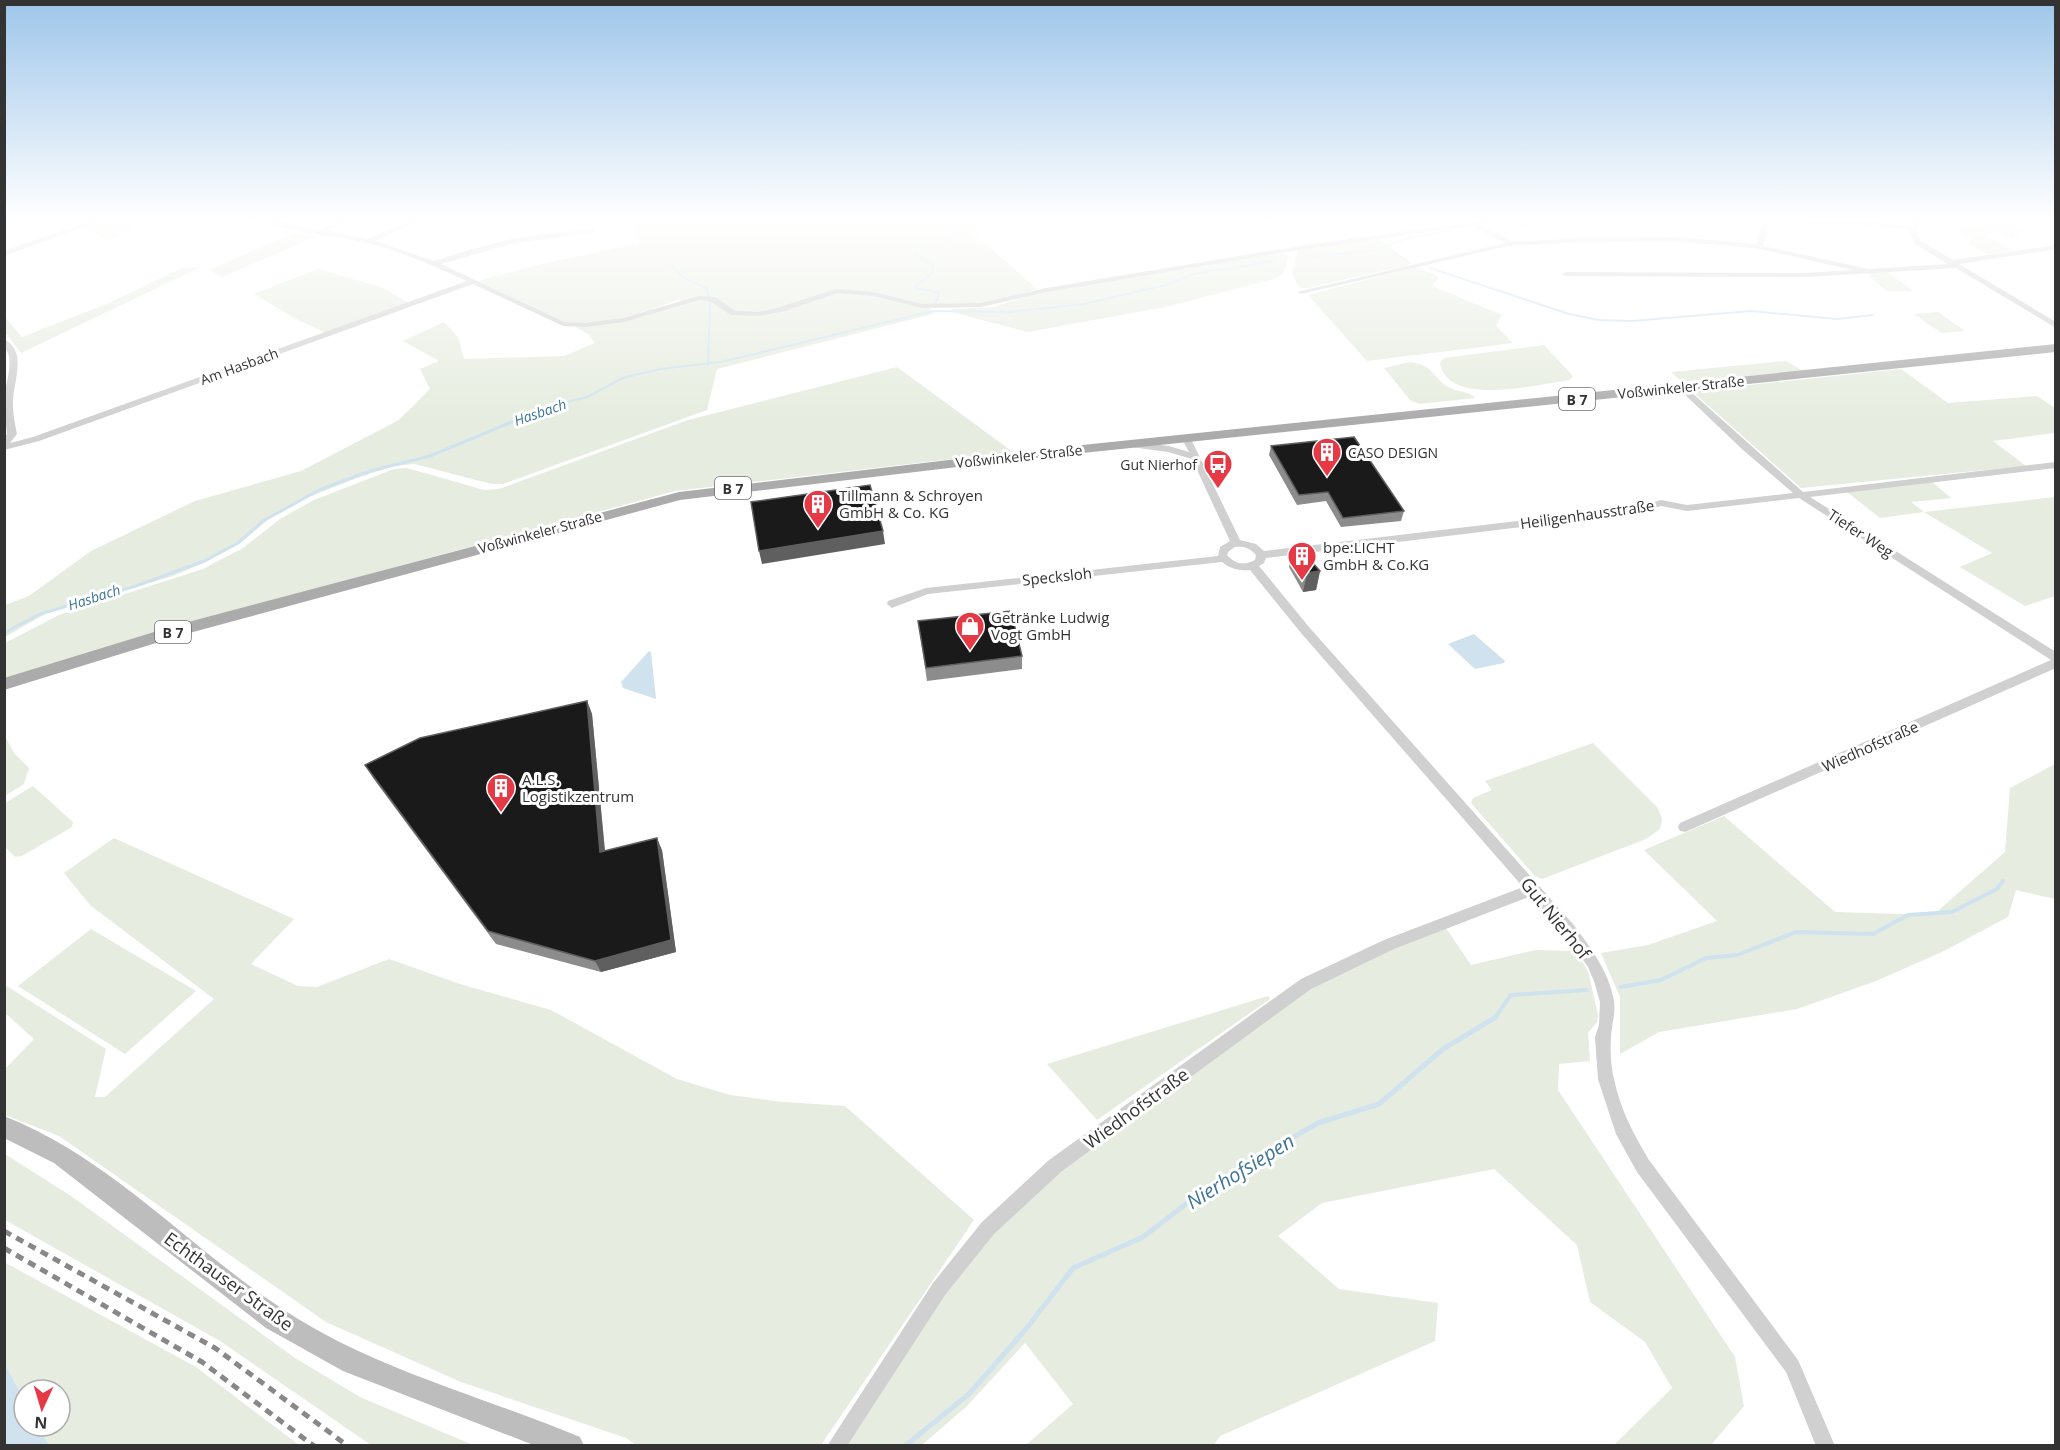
<svg xmlns="http://www.w3.org/2000/svg" width="2060" height="1450" viewBox="0 0 2060 1450" font-family="'Open Sans',sans-serif">
<style>
.green{fill:#e6ecdf}
.water{fill:#cfe2ee}
.lines{fill:none;stroke-linecap:round;stroke-linejoin:round}
.stream-far3{stroke:#cfe2ee;stroke-width:2}
.stream-far2{stroke:#cfe2ee;stroke-width:3}
.stream-far1{stroke:#cfe2ee;stroke-width:4}
.stream{stroke:#cfe2ee;stroke-width:5}
.street{fill:#d0d0d0;fill-rule:evenodd}
.secondary{fill:#bdbdbd;fill-rule:evenodd}
.primary{fill:#ababab;fill-rule:evenodd}
.rail{stroke:#888;stroke-width:5;stroke-dasharray:8 6;stroke-linecap:butt}
.wall{fill:#8c8c8c}
.shaded-wall{fill:#5f5f5f}
.building{fill:#1a1a1a;stroke:#5f5f5f;stroke-width:1.5}
.labels{text-anchor:middle;dominant-baseline:central;stroke-width:6;stroke-linejoin:round;paint-order:stroke}
.far-street-label{font-size:14px;fill:#333;stroke:#fff}
.shield{fill:#fff;stroke:#707070;stroke-width:1.5}
.shield-label{font-size:14px;font-weight:bold;fill:#333}
.far-water-label{font-size:14px;font-style:italic;fill:#3f7597;stroke:#fff}
.far-poi-label{font-size:14px;fill:#333;stroke:#fff;text-anchor:start}
.poi-label{font-size:15px;fill:#333;stroke:#fff;text-anchor:start}
.street-label{font-size:15px;fill:#333;stroke:#fff}
.near-street-label{font-size:18px;fill:#333;stroke:#fff}
.near-water-label{font-size:20px;font-style:italic;fill:#3f7597;stroke:#fff}
</style>
<rect width="100%" height="100%" fill="#fff"/>
<path class="green" d="M 107,219 L 119,219 L 133,226 L 110,241 L 82,228 Z
M 631,219 L 995,219 L 972,232 L 1037,289 L 989,303 L 930,306 L 933,314 L 717,369 L 707,410 L 503,484 L 492,484 L 414,464 L 394,466 L 354,479 L 302,500 L 270,518 L 239,544 L 206,562 L 173,576 L 47,613 L 5,637 L 5,605 L 29,596 L 91,551 L 195,501 L 301,471 L 399,420 L 430,389 L 420,369 L 439,361 L 403,341 L 444,322 L 458,337 L 464,359 L 564,356 L 595,343 L 588,334 L 575,327 L 627,321 L 683,303 L 679,299 C 645,312 605,327 567,322 C 547,320 496,292 475,282 L 533,266 L 639,243 Z
M 2004,221 L 2022,231 L 2012,239 L 2001,233 L 1985,236 L 2015,251 L 1988,255 L 1969,244 L 1971,238 L 1954,230 Z
M 296,232 L 318,236 L 222,277 L 209,270 Z
M 1378,238 L 1412,264 L 1308,288 L 1301,288 C 1288,275 1293,267 1298,250 Z
M 1280,252 L 1289,256 L 1283,274 L 1274,279 L 1165,307 L 1028,332 L 955,313 L 951,309 L 993,307 L 1041,292 Z
M 201,267 L 21,353 L 5,332 L 5,317 L 22,337 L 109,303 L 182,268 Z
M 1416,267 L 1439,277 L 1432,286 L 1502,315 L 1496,326 L 1513,343 L 1367,361 L 1308,295 Z
M 318,269 L 381,287 L 409,303 L 326,333 L 296,319 L 254,294 Z
M 1888,272 L 1913,291 L 1887,291 L 1869,277 L 1869,273 Z
M 1938,312 L 1965,331 L 1941,333 L 1914,314 Z
M 1544,345 L 1573,376 L 1570,380 C 1540,384 1447,408 1440,363 L 1444,358 Z
M 1786,361 L 1803,371 L 1682,382 L 1671,372 Z
M 1410,362 C 1436,365 1432,380 1453,389 C 1462,393 1469,391 1475,398 L 1419,404 L 1410,400 L 1384,368 Z
M 897,367 L 1013,452 L 675,491 L 168,629 L 5,678 L 5,643 L 59,615 L 203,569 L 243,548 L 280,519 L 314,500 L 394,469 L 407,468 L 484,490 L 499,489 L 688,420 Z
M 1901,369 L 1948,403 L 2037,396 L 2055,408 L 2055,433 L 1993,441 L 2026,466 L 1801,488 L 1692,391 Z
M 1932,482 L 1951,498 L 1911,502 L 1924,512 L 2055,497 L 2055,596 L 2025,606 L 1960,567 L 1992,553 L 1924,512 L 1880,518 L 1847,492 Z
M 5,736 L 14,753 L 29,768 L 24,784 L 5,796 Z
M 1593,743 L 1658,808 L 1662,819 L 1660,829 L 1646,839 L 1542,879 L 1535,876 L 1471,803 L 1473,798 L 1492,790 L 1485,781 Z
M 2055,764 L 2055,899 L 2016,890 L 2008,917 L 1942,952 L 1876,981 L 1797,1009 L 1659,1032 L 1620,1054 L 1620,997 L 1601,953 L 1648,945 L 1717,921 L 1644,850 L 1724,816 L 1835,912 L 1933,915 L 2005,852 L 2010,788 Z
M 33,786 L 73,822 L 72,827 L 22,856 L 15,857 L 5,847 L 5,803 Z
M 114,838 L 294,919 L 251,964 L 298,986 L 317,987 L 389,959 L 463,985 L 551,1010 L 677,1079 L 730,1095 L 784,1102 L 845,1106 L 974,1220 L 821,1445 L 636,1445 L 626,1438 L 461,1382 L 326,1322 L 59,1136 L 5,1115 L 5,1069 L 34,1039 L 5,1013 L 5,985 L 106,1049 L 95,1097 L 105,1097 L 214,999 L 90,905 L 64,873 Z
M 1446,928 L 1471,965 L 1536,950 L 1575,951 L 1588,971 L 1598,1015 L 1597,1022 L 1588,1033 L 1590,1061 L 1559,1064 L 1558,1090 L 1735,1357 L 1744,1406 L 1711,1445 L 1614,1445 L 1672,1388 L 1645,1342 L 1590,1302 L 1577,1245 L 1494,1169 L 1322,1203 L 1278,1236 L 1339,1289 L 1438,1303 L 1435,1341 L 1220,1436 L 1214,1445 L 1026,1445 L 1073,1404 L 1025,1343 L 967,1406 L 922,1445 L 843,1446 L 905,1348 L 989,1235 L 1057,1175 L 1320,982 L 1339,971 Z
M 91,929 L 196,991 L 125,1054 L 18,986 Z
M 1268,996 L 1270,999 L 1097,1120 L 1047,1064 Z
M 5,1154 L 71,1196 L 295,1358 L 360,1397 L 473,1445 L 371,1445 L 220,1341 L 5,1220 Z
M 4,1262 L 196,1367 L 299,1445 L 49,1445 L 38,1426 L 60,1426 L 60,1390 L 24,1390 L 24,1400 L 5,1364 Z"/>
<path class="water" d="M 1474,634 L 1505,661 L 1504,663 L 1475,669 L 1448,644 Z
M 649,651 L 651,652 L 656,699 L 623,688 L 621,682 Z
M 5,1364 L 24,1400 L 24,1426 L 38,1426 L 49,1445 L 5,1445 Z"/>
<g class="lines">
<path class="stream-far3" d="M 1498,230 L 1557,219
M 1385,248 L 1408,261
M 1308,257 L 1375,250 L 1408,238 L 1454,230
M 672,266 L 683,277 L 707,289 L 710,303 L 708,365
M 1430,268 L 1569,314 L 1599,320 L 1631,321 L 1751,311 L 1837,319 L 1873,315
M 935,307 L 939,293 L 914,287 L 933,273 L 933,266 L 914,254 L 915,251 L 934,248 L 983,219
M 510,422 L 546,407 L 587,397 L 623,378 L 660,369 L 721,362 L 933,311 L 1009,312 L 1084,304 L 1166,285 L 1193,274 L 1274,261"/>
<path class="stream-far2" d="M 4,633 L 40,614 L 136,586 L 204,561 L 238,543 L 263,521 L 319,490 L 370,471 L 430,456 L 514,421"/>
<path class="stream-far1" d="M 1621,987 L 1661,980 L 1706,958 L 1737,955 L 1796,932 L 1873,934 L 1908,915 L 1952,912 L 1997,889 L 2003,881
M 1494,1019 L 1511,995 L 1587,990"/>
<path class="stream" d="M 905,1446 L 969,1394 L 1026,1329 L 1073,1268 L 1143,1237 L 1212,1184 L 1318,1123 L 1379,1104 L 1443,1049 L 1496,1017"/>
<path class="street" d="M 96,219 L 105,219 L 4,256 L 4,251 Z
M 261,219 L 271,219 L 321,230 L 339,219 L 347,219 L 329,231 L 367,239 L 415,219 L 424,219 L 375,241 L 434,261 L 469,250 L 511,239 L 551,233 L 594,229 L 594,233 L 591,233 L 511,244 L 441,264 L 564,322 L 585,323 L 623,318 L 699,296 L 715,297 L 736,311 L 759,312 L 780,307 L 836,289 L 874,292 L 922,304 L 981,303 L 1046,288 L 1293,247 L 1492,219 L 1510,219 L 1480,225 L 1514,242 L 1580,238 L 1676,237 L 1756,244 L 1764,219 L 1770,219 L 1763,246 L 1869,269 L 1948,264 L 1915,244 L 1909,230 L 1866,225 L 1808,226 L 1804,224 L 1808,222 L 1866,221 L 1911,226 L 1916,219 L 1922,219 L 1916,230 L 1921,241 L 1953,260 L 2056,245 L 2056,249 L 1959,264 L 2056,322 L 2056,328 L 1956,268 L 1805,277 L 1566,276 L 1562,274 L 1566,272 L 1805,273 L 1853,270 L 1755,248 L 1676,241 L 1580,242 L 1508,246 L 1301,294 L 1297,292 L 1505,243 L 1471,226 L 1293,251 L 1046,292 L 981,307 L 922,308 L 874,296 L 837,293 L 785,311 L 759,316 L 731,315 L 710,301 L 699,300 L 624,322 L 585,327 L 563,326 L 473,284 L 39,441 L 4,450 L 4,437 L 7,434 C 6,422 4,411 4,399 C 5,383 16,359 4,347 L 4,339 C 29,353 12,382 13,405 C 13,415 15,425 17,434 L 10,443 L 33,437 L 467,281 C 433,266 399,250 363,242 C 336,236 281,232 261,219 Z
M 1682,384 L 1803,492 L 2056,462 L 2056,468 L 1810,497 L 2056,652 L 2056,668 L 1685,832 L 1680,831 L 1678,827 L 1680,823 L 2051,660 L 1799,498 L 1687,511 L 1661,506 L 1637,513 L 1266,558 L 1264,563 L 1259,566 L 1309,627 L 1573,924 C 1590,947 1609,971 1614,1001 C 1616,1014 1611,1026 1611,1038 C 1610,1050 1611,1067 1614,1079 C 1620,1109 1634,1135 1649,1160 L 1798,1360 L 1835,1446 L 1816,1446 L 1786,1372 L 1637,1172 L 1616,1134 L 1598,1079 L 1595,1037 L 1599,1025 L 1600,1002 L 1594,981 L 1588,967 L 1563,932 L 1531,896 L 1394,949 L 1311,989 L 1061,1172 L 994,1234 L 945,1295 L 847,1446 L 827,1446 L 933,1283 L 982,1222 L 1049,1160 L 1301,979 L 1384,940 L 1523,887 L 1301,633 L 1250,570 C 1240,571 1230,569 1222,562 L 928,594 L 892,608 L 887,604 L 888,601 L 926,588 L 1218,556 L 1220,547 L 1230,541 L 1192,459 L 1168,452 L 1131,447 L 1129,445 L 1134,442 L 1169,446 L 1189,452 L 1182,439 L 1184,437 L 1190,437 L 1240,540 L 1256,544 L 1264,551 L 1636,507 L 1661,500 L 1687,505 L 1793,493 L 1743,450 L 1679,389 L 1679,385 ZM 1235,547 C 1244,546 1250,548 1256,555 L 1255,560 C 1244,566 1235,564 1227,555 L 1229,551 Z"/>
<path class="secondary" d="M 4,1116 C 111,1158 189,1248 284,1310 C 373,1369 482,1396 580,1437 L 584,1446 L 536,1446 L 343,1371 L 266,1328 L 54,1163 L 4,1138 Z"/>
<path class="primary" d="M 2056,344 L 2056,352 L 1025,459 L 680,500 L 182,635 L 4,690 L 4,678 L 177,625 L 679,492 L 1025,451 Z"/>
<path class="rail" d="M 4,1231 L 215,1348 L 348,1446
M 4,1248 L 202,1362 L 314,1446"/>
</g>
<path class="wall" d="M 1271,446 L 1404,511 L 1401,521 L 1341,527 L 1326,501 L 1297,505 L 1269,455 Z
M 1293,548 L 1320,571 L 1316,590 L 1303,592 L 1289,567 Z
M 918,621 L 1022,656 L 1022,669 L 927,681 Z
M 587,701 L 592,714 L 605,850 L 662,850 L 676,952 L 601,972 L 496,944 L 373,778 L 365,765 Z"/>
<path class="shaded-wall" d="M 883,531 L 885,544 L 762,564 L 759,551 Z
M 1320,571 L 1316,590 L 1303,592 L 1307,573 Z
M 587,701 L 592,714 L 606,864 L 600,852 Z
M 657,838 L 662,850 L 676,952 L 601,972 L 595,961 Z"/>
<path class="building" d="M 1354,437 L 1404,511 L 1343,518 L 1328,492 L 1299,495 L 1271,446 Z
M 870,485 L 883,531 L 759,551 L 751,502 Z
M 1297,545 L 1320,571 L 1307,573 L 1293,548 Z
M 1011,611 L 1022,656 L 926,668 L 918,621 Z
M 587,701 L 600,852 L 657,838 L 671,940 L 595,961 L 488,931 L 365,765 L 420,738 Z"/>
<linearGradient id="sky" x2="0" y2="1"><stop stop-color="#9ec6ea"/><stop offset="0.52" stop-color="#fff"/><stop offset="1" stop-color="#fff" stop-opacity="0"/></linearGradient>
<rect width="2060" height="422" fill="url(#sky)"/>
<defs>
<g id="building-pin" transform="scale(1.5)"><path d="M0 17L-7.5 6A9.5 9.5 0 1 1 7.5 6Z" fill="#e63946" stroke="#fff"/><path d="M-4-6H4V6H1V3H-1V6H-4ZM-2.5-4.3h1.7v1.8h-1.7ZM.8-4.3h1.7v1.8H.8ZM-2.5-1h1.7V.8h-1.7ZM.8-1h1.7V.8H.8Z" fill="#fff"/></g>
<g id="bus-pin" transform="scale(1.5)"><path d="M0 17L-7.5 6A9.5 9.5 0 1 1 7.5 6Z" fill="#e63946" stroke="#fff"/><path d="M-5-6H5V4H4V6H2V4H-2V6H-4V4H-5ZM-3.5-4V0h7V-4ZM-3.5 1.2v1.5H-2V1.2ZM2 1.2v1.5H3.5V1.2Z" fill="#fff"/></g>
<g id="shop-pin" transform="scale(1.5)"><path d="M0 17L-7.5 6A9.5 9.5 0 1 1 7.5 6Z" fill="#e63946" stroke="#fff"/><path d="M-5-2.5h2.3a2.7 3.5 0 0 1 5.4 0H5L5.5 6h-11ZM-1.5-2.5h3a1.5 2.3 0 0 0-3 0Z" fill="#fff"/></g>
</defs>
<g fill-rule="evenodd">
<use href="#building-pin" x="1327" y="452"/>
<use href="#bus-pin" x="1218" y="464"/>
<use href="#building-pin" x="818" y="504"/>
<use href="#building-pin" x="1302" y="556"/>
<use href="#shop-pin" x="970" y="626"/>
<use href="#building-pin" x="501" y="788"/>
</g>
<g class="labels">
<g class="far-street-label">
<text transform="translate(239 366) rotate(-20)">Am Hasbach</text>
<text transform="translate(1681 387) rotate(-6)">Voßwinkeler Straße</text>
<text transform="translate(1019 456) rotate(-6)">Voßwinkeler Straße</text>
<text transform="translate(540 532) rotate(-15)">Voßwinkeler Straße</text>
</g>
<g class="shield">
<rect x="1559" y="388" width="36" height="22" rx="4.5"/>
<rect x="715" y="477" width="36" height="22" rx="4.5"/>
<rect x="155" y="621" width="36" height="22" rx="4.5"/>
</g>
<g class="shield-label">
<text x="1577" y="399">B 7</text>
<text x="733" y="488">B 7</text>
<text x="173" y="632">B 7</text>
</g>
<g class="far-water-label">
<text transform="translate(540 412) rotate(-19)">Hasbach</text>
<text transform="translate(94 597) rotate(-18)">Hasbach</text>
</g>
<g class="far-poi-label">
<text x="1348" y="452">CASO DESIGN</text>
<text x="1197" y="464" text-anchor="end">Gut Nierhof</text>
</g>
<g class="poi-label">
<text x="839" y="495">Tillmann &amp; Schroyen<tspan x="839" dy="17">GmbH &amp; Co. KG</tspan></text>
<text x="1323" y="547">bpe:LICHT<tspan x="1323" dy="17">GmbH &amp; Co.KG</tspan></text>
<text x="991" y="617">Getränke Ludwig<tspan x="991" dy="17">Vogt GmbH</tspan></text>
<text x="522" y="779">A.L.S.<tspan x="522" dy="17">Logistikzentrum</tspan></text>
</g>
<g class="street-label">
<text transform="translate(1587 514) rotate(-8)">Heiligenhausstraße</text>
<text transform="translate(1861 533) rotate(33)">Tiefer Weg</text>
<text transform="translate(1057 576) rotate(-6)">Specksloh</text>
<text transform="translate(1870 746) rotate(-24)">Wiedhofstraße</text>
</g>
<g class="near-street-label">
<text transform="translate(1556 918) rotate(51)">Gut Nierhof</text>
<text transform="translate(1136 1108) rotate(-36)">Wiedhofstraße</text>
<text transform="translate(229 1281) rotate(36)">Echthauser Straße</text>
</g>
<g class="near-water-label">
<text transform="translate(1240 1171) rotate(-32)">Nierhofsiepen</text>
</g>
</g>
<rect width="2060" height="1450" fill="none" stroke="#333333" stroke-width="12"/>
<g transform="translate(42 1408) rotate(184)"><circle r="28" fill="#ffffff" stroke="#adadad" stroke-width="1.5"/>
<path d="M0-4.5L10 22L0 15L-10 22Z" fill="#e63946"/>
<text y="-9" font-size="16" font-weight="bold" text-anchor="middle" fill="#333333">N</text>
</g>
</svg>
